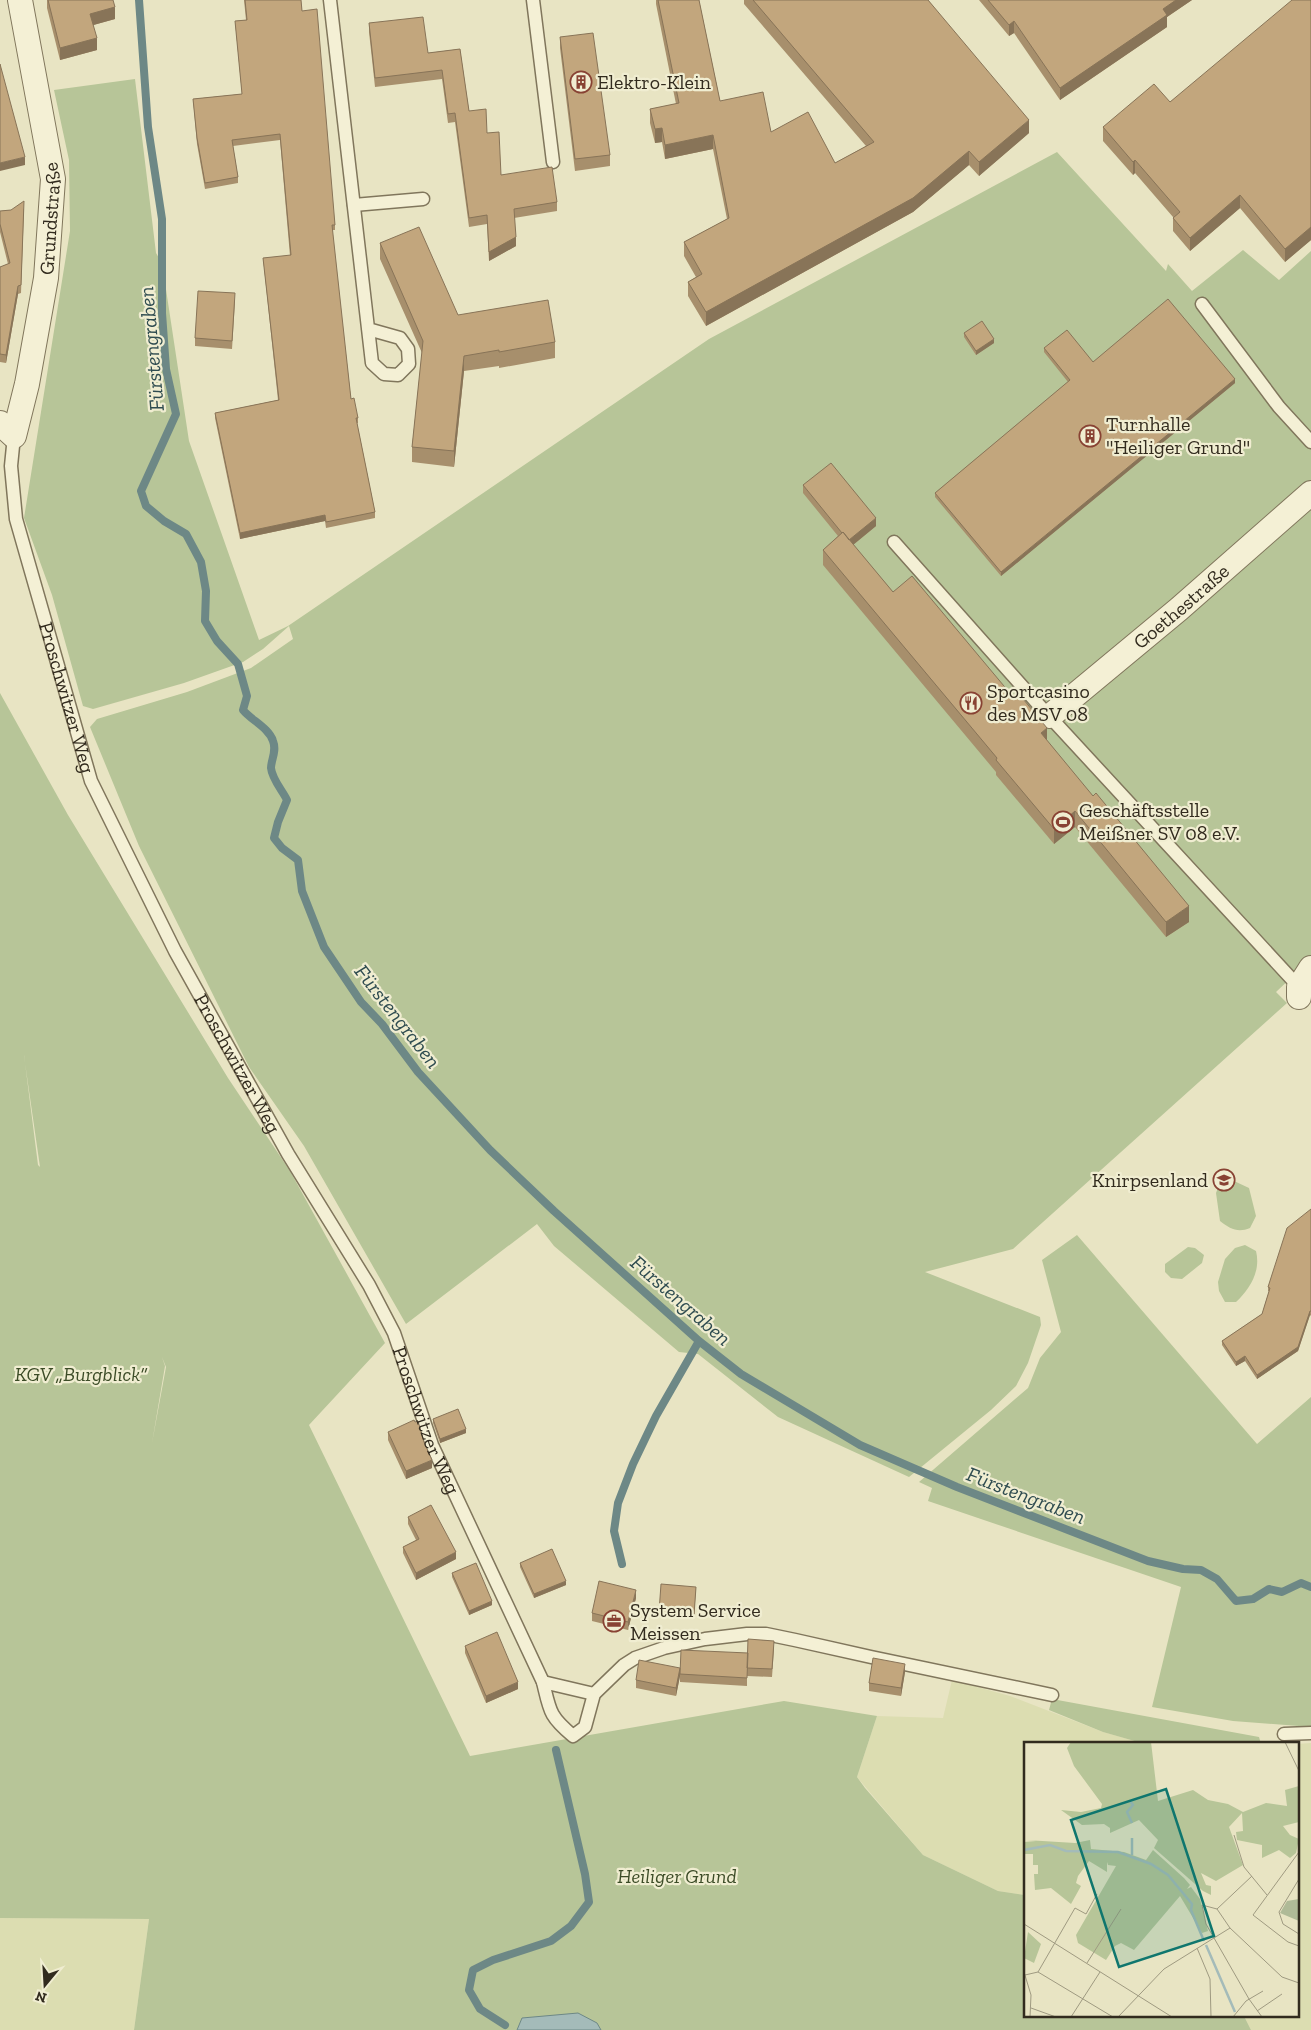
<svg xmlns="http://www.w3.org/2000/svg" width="1311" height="2030" viewBox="0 0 1311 2030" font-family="'Zilla Slab',serif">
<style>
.farmland{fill:#dcddb1}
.green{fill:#b7c598;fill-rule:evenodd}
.water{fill:#a4bbb9;stroke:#6d8886}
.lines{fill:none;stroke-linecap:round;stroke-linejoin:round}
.stream{stroke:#6d8886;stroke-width:8}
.lane-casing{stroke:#80765c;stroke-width:15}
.street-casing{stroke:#80765c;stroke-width:26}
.lane{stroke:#f4f0d5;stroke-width:12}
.street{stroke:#f4f0d5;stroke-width:24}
.wall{fill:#a78f6c}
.shaded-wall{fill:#887458}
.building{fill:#c2a67d;stroke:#887458}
.labels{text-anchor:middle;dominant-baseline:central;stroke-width:4.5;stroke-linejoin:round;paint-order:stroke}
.poi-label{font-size:20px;fill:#322b1e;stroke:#f0edd1;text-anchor:start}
.street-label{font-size:20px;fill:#322b1e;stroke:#f0edd1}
.park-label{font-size:20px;font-style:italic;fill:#3c4c27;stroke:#f0edd1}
.water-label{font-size:21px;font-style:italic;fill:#2f4c50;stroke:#f0edd1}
.inset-river{fill:none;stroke:#a4bbb9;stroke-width:2.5}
.inset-road{fill:none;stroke:#9f9a81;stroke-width:1}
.view{fill:#0f766e;fill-opacity:0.15;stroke:#0f766e;stroke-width:2.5}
.inset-edge{fill:none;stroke:#322b1e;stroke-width:2.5}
</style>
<rect width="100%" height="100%" fill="#e8e4c3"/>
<path class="farmland" d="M 952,1680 L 1010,1696 L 1103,1732 L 1145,1744 L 1025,1744 L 1025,1895 L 998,1891 L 923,1855 L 857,1777 L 877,1716 L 943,1718 Z
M 1311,1743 L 1311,2030 L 1251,2030 L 1244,2016 L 1297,2016 L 1297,1744 Z
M 0,1918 L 149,1919 L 134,2030 L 0,2030 Z"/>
<path class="green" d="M 135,79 L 156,253 L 162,263 L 189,441 L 259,640 L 288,626 L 709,339 L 1057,152 L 1166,271 L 1168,264 L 1192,291 L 1243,250 L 1279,280 L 1311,251 L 1311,959 L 1276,992 L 1287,1003 L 1013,1249 L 925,1272 L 1040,1317 L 1041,1325 L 1028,1363 L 1016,1386 L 991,1410 L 909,1477 L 778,1417 L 698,1354 L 679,1352 L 554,1246 L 537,1224 L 406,1324 L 304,1146 L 249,1067 L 139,846 L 90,727 L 97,719 L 187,692 L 251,668 L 293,639 L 289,626 L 263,649 L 243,662 L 184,683 L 93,709 L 83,706 L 52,595 L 24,518 L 70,231 L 69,160 L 54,90 Z
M 0,693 L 68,815 L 228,1078 L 290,1171 L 385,1343 L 309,1425 L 470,1756 L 784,1701 L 877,1716 L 857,1777 L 865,1788 L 923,1855 L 998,1891 L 1025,1895 L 1025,2016 L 1244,2016 L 1251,2030 L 134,2030 L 149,1919 L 0,1918 ZM 24,1055 L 24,1056 L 40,1167 L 38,1165 ZM 162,1357 L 166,1367 L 152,1443 L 165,1366 Z
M 1234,1181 L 1249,1188 L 1256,1216 L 1250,1228 C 1238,1233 1230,1229 1220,1221 L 1216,1193 L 1219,1185 Z
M 1077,1235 L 1257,1444 L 1311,1397 L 1311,1727 L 1233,1721 L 1152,1707 L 1181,1587 L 928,1501 L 932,1488 L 919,1482 L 1028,1388 L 1040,1358 L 1061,1332 L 1042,1260 Z
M 1245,1245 L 1256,1251 C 1261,1271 1250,1289 1236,1302 L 1225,1302 L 1219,1291 L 1218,1282 L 1225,1259 L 1235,1248 Z
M 1188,1247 L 1195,1248 L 1204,1255 L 1202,1263 L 1182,1279 L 1171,1278 L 1165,1272 L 1165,1264 Z
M 1052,1699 L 1259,1737 L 1261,1744 L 1145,1744 L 1103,1732 L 1049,1710 Z"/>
<path class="water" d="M 578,2013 L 597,2023 L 601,2030 L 517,2030 L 522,2018 Z"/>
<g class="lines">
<path class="stream" d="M 139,0 L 148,127 L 162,219 L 162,313 L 166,369 L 176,414 L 141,491 L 146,506 L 164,521 L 186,534 L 201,562 L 206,591 L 205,621 L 217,641 L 238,664 L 247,696 L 243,710 C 251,720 269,728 273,741 C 277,751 271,760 271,768 C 272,779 282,790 287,800 L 278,822 L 274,838 L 282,848 L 298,860 L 302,891 L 324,947 L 361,1002 L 382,1024 L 418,1072 L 490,1150 L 554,1211 L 699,1341 L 741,1374 L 860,1445 L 957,1487 L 1148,1561 L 1183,1569 L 1201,1570 L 1217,1579 L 1236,1601 L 1253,1599 L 1269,1589 L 1282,1592 L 1301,1583 L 1311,1587
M 622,1564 L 614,1531 L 618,1503 L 633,1464 L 656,1416 L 699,1341
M 505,2025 L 480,2009 L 469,1990 L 473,1970 L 493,1960 L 551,1941 L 571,1926 L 589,1902 L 585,1874 L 556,1750"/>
<g class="lane-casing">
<g id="lane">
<path d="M 330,0 C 344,121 358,242 372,363 L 384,374 L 398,375 L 409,364 L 408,349 L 400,338 L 368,329"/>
<path d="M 533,0 L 553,162"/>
<path d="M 354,205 L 423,199"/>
<path d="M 1202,304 L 1279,407 L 1311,442"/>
<path id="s1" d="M 14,436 L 11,466 L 16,519 L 91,781 L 175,951 L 288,1154 L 369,1285 L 394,1333 L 432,1445 L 543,1682 C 550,1711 549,1716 573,1736 L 585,1727 L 594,1694 L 624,1665 L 635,1658 L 664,1648 L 705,1639 L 747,1634 L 766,1634 L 795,1640 L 871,1657 L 1052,1695"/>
<path d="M 894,542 L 1038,704 L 1299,987"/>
<path d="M 543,1682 L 594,1694"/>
<path d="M 1284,1734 L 1311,1733"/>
</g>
</g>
<g class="street-casing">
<g id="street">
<path id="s2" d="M 0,423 L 14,436 L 27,384 L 46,278 L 53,179 L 20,0"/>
<path id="s3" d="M 1050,716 L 1179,609 L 1311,493"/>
<path d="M 1299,997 L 1299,987 L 1311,968"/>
</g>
</g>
<use href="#lane" class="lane"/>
<use href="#street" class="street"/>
</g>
<path class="wall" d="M 47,0 L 113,0 L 115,19 L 93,25 L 97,50 L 60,60 L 47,8 Z
M 244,0 L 301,0 L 302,11 L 335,225 L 335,230 L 332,230 L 351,399 L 358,418 L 358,423 L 357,423 L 375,512 L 375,518 L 326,528 L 325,521 L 240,539 L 215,418 L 215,413 L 278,400 L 263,258 L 290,256 L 280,140 L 233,146 L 238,177 L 238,183 L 205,189 L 197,144 L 193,99 L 242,94 L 235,21 L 246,20 Z
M 656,0 L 699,0 L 720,101 L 771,132 L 835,163 L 866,146 L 744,4 L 744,0 L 928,0 L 1029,133 L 979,176 L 969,165 L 913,212 L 706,326 L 688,296 L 688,282 L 696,277 L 684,256 L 684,242 L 727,219 L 713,149 L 665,159 L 662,142 L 655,143 L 650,123 L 650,109 L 676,104 L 656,4 Z
M 979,0 L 1192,0 L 1167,17 L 1167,27 L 1060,100 L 1014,33 L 1009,36 Z
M 1311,0 L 1311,240 L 1285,262 L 1240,208 L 1190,251 L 1173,231 L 1173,217 L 1135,173 L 1133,175 L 1103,141 L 1103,127 L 1170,102 Z
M 369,23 L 428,53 L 460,49 L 469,111 L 487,133 L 501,175 L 557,202 L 557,211 L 514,218 L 516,246 L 489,261 L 487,224 L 469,227 L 455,122 L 448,123 L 442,79 L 375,87 L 369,32 Z
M 560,37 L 610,155 L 610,166 L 575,171 L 560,48 Z
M 24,209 L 21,293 L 18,294 L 6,363 L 0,362 L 0,267 L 8,264 L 0,232 L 0,211 Z
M 380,243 L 458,315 L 555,342 L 555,358 L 499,368 L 499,366 L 464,371 L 454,467 L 412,462 L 412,447 L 422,353 L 380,259 Z
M 235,301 L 232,349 L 195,346 L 195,338 Z
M 964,333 L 994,343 L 976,355 L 964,337 Z
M 1044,348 L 1093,362 L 1235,383 L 1001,576 L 935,497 L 935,493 L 1068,382 L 1044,352 Z
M 803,485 L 876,526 L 853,545 L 893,592 L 1047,741 L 1189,922 L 1166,937 L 1075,827 L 1054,844 L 996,775 L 996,772 L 823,565 L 823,550 L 838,536 L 803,493 Z
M 1311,1209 L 1311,1316 L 1310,1315 L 1298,1351 L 1257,1379 L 1245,1361 L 1236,1366 L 1222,1345 L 1222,1341 L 1262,1314 L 1269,1291 L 1268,1291 L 1268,1287 Z
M 433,1419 L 466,1433 L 440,1443 L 433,1423 Z
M 388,1432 L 432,1468 L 406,1479 L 388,1440 Z
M 408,1517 L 456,1559 L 416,1580 L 403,1553 L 403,1547 L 416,1540 L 408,1524 Z
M 520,1563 L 566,1585 L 534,1598 L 520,1567 Z
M 452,1573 L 492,1605 L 469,1615 L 452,1577 Z
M 696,1587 L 694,1619 L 659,1616 L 659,1612 Z
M 636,1598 L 628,1630 L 592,1621 L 592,1613 Z
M 465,1646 L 518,1689 L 486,1703 L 465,1653 Z
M 774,1649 L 772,1677 L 747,1676 L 747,1671 L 747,1686 L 680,1682 L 680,1676 L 676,1696 L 636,1688 L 636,1680 L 748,1653 Z
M 905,1672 L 901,1696 L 869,1691 L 869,1683 Z"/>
<path class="shaded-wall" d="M 1176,0 L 1192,0 L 1167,17 L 1167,27 L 1060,100 L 1060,88 L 1163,9 Z
M 115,7 L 115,19 L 90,26 L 90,14 Z
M 1014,21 L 1014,33 L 1009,36 L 1009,25 Z
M 97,38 L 97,50 L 60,60 L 60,48 Z
M 1029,120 L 1029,133 L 979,176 L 979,162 Z
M 662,128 L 662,142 L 655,143 L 655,129 Z
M 713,135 L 713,149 L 665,159 L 665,145 Z
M 969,151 L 969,165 L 913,212 L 706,326 L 706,312 Z
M 25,157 L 25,165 L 0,171 L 0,163 Z
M 1135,160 L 1135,173 L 1133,175 L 1133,162 Z
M 1240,195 L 1240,208 L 1190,251 L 1190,238 Z
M 1311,227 L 1311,240 L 1285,262 L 1285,249 Z
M 516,237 L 516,246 L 489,261 L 489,252 Z
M 18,286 L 18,294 L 6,363 L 6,355 Z
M 994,339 L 994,343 L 976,355 L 976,351 Z
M 464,356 L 464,371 L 454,467 L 454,451 Z
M 1235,379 L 1235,383 L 1001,576 L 1001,572 Z
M 325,515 L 325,521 L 240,539 L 240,533 Z
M 876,518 L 876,526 L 848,549 L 848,541 Z
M 1047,728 L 1047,743 L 1041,733 Z
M 1075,811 L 1075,827 L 1054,844 L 1054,829 Z
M 1189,906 L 1189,922 L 1166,937 L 1166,922 Z
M 1310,1311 L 1310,1315 L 1298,1351 L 1257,1379 L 1257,1375 Z
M 1245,1356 L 1245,1361 L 1236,1366 L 1236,1362 Z
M 466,1429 L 466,1433 L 440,1443 L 440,1439 Z
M 432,1460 L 432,1468 L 406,1479 L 406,1471 Z
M 456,1552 L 456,1559 L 416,1580 L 416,1573 Z
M 566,1581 L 566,1585 L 534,1598 L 534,1594 Z
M 636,1590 L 636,1598 L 628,1630 L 628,1622 Z
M 492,1601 L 492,1605 L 469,1615 L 469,1611 Z
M 905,1664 L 905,1672 L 901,1696 L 901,1688 Z
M 680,1668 L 680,1676 L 676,1696 L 676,1688 Z
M 518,1682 L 518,1689 L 486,1703 L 486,1696 Z"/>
<path class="building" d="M 48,0 L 113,0 L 115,7 L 90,14 L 97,38 L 60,48 Z
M 245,0 L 301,0 L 302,11 L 317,9 L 335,225 L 332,225 L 351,399 L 354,398 L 358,418 L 356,418 L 375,512 L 326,522 L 325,515 L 240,533 L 215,413 L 279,400 L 263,258 L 291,255 L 280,134 L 232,140 L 238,177 L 205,183 L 197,138 L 193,99 L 242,94 L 235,21 L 247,20 Z
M 658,0 L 699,0 L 720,101 L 763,92 L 771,132 L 808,112 L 835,163 L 874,142 L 753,0 L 928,0 L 1029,120 L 979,162 L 969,151 L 913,198 L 706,312 L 688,282 L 702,274 L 684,242 L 729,218 L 713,135 L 665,145 L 662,128 L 655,129 L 650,109 L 679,103 Z
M 988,0 L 1176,0 L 1163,9 L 1167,15 L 1060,88 L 1014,21 L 1009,25 Z
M 1292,0 L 1311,0 L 1311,227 L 1285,249 L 1240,195 L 1190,238 L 1173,218 L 1180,212 L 1135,160 L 1133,162 L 1103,127 L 1154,84 L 1170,102 Z
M 423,17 L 428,53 L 460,49 L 469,111 L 486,109 L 487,133 L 499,132 L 501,175 L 552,167 L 557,202 L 514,209 L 516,237 L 489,252 L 487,215 L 469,218 L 455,113 L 448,114 L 442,70 L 375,78 L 369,23 Z
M 593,33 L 610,155 L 575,159 L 560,37 Z
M 0,64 L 25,157 L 0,163 Z
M 24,201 L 21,285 L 18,286 L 6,355 L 0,354 L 0,267 L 10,263 L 0,224 L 0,211 L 11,210 Z
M 419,227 L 458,315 L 548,300 L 555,342 L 499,352 L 499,350 L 464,356 L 454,451 L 412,447 L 423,341 L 380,243 Z
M 198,291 L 235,293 L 232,341 L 195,338 Z
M 1168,299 L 1235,379 L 1001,572 L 935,493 L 1070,380 L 1044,348 L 1067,330 L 1093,362 Z
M 982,321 L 994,339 L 976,351 L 964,333 Z
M 831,463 L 876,518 L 849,540 L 843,532 L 842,533 L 803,485 Z
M 843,532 L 893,592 L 912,576 L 1014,698 L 1019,694 L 1047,728 L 1041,733 L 1093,796 L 1096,793 L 1189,906 L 1166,922 L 1075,811 L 1054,829 L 996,760 L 997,758 L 823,550 Z
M 1311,1209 L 1311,1311 L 1310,1311 L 1298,1347 L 1257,1375 L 1245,1356 L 1236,1362 L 1222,1341 L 1262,1314 L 1270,1288 L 1268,1287 L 1287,1228 Z
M 458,1409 L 466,1429 L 440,1439 L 433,1419 Z
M 414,1420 L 415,1422 L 418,1421 L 424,1442 L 432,1460 L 406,1471 L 388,1432 Z
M 431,1505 L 456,1552 L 416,1573 L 403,1547 L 419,1539 L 408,1517 Z
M 552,1549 L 566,1581 L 534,1594 L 520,1563 Z
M 476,1563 L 492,1601 L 469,1611 L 452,1573 Z
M 599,1581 L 636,1590 L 628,1622 L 592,1613 Z
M 661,1584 L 696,1587 L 694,1615 L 659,1612 Z
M 497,1632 L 518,1682 L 486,1696 L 465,1646 Z
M 748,1639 L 774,1641 L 772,1669 L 747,1668 Z
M 681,1650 L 748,1653 L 747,1678 L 680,1674 Z
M 873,1658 L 905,1664 L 901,1688 L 869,1683 Z
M 639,1660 L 680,1668 L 676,1688 L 636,1680 Z"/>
<defs>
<g id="building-ring" transform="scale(1.125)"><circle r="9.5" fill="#f0edd1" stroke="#884233" stroke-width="1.5"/><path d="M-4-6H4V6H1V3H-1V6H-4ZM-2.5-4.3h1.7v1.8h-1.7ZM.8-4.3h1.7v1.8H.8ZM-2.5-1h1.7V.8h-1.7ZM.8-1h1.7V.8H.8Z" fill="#884233"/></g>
<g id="restaurant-ring" transform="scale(1.125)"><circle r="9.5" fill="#f0edd1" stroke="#884233" stroke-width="1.5"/><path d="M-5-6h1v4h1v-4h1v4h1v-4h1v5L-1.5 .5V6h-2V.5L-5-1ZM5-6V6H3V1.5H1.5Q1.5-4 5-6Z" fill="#884233"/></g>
<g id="stadium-ring" transform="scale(1.125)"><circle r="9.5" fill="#f0edd1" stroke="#884233" stroke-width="1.5"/><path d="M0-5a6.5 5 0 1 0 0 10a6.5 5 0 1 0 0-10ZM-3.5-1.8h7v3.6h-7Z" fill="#884233"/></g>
<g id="school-ring" transform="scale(1.125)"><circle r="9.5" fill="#f0edd1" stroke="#884233" stroke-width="1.5"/><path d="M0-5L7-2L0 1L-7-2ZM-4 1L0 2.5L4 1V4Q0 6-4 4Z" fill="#884233"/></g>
<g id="office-ring" transform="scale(1.125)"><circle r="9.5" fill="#f0edd1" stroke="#884233" stroke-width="1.5"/><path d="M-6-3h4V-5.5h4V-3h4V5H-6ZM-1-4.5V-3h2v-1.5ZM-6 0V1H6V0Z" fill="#884233"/></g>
</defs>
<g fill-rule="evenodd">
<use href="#building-ring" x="581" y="82"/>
<use href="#building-ring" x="1090" y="436"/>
<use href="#restaurant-ring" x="971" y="703"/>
<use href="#stadium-ring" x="1063" y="822"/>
<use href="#school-ring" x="1224" y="1180"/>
<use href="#office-ring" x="614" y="1621"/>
</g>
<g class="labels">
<g class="poi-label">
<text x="597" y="82">Elektro-Klein</text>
<text x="1106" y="424">Turnhalle<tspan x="1106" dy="23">"Heiliger Grund"</tspan></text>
<text x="987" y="691">Sportcasino<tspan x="987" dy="23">des MSV 08</tspan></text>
<text x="1079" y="810">Geschäftsstelle<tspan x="1079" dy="23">Meißner SV 08 e.V.</tspan></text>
<text x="1208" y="1180" text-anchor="end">Knirpsenland</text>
<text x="630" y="1610">System Service<tspan x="630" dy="23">Meissen</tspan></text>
</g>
<g class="street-label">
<text stroke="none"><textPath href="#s2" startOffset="240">Grundstraße</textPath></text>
<text stroke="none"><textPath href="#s3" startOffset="171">Goethestraße</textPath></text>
<text stroke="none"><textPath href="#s1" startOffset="269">Proschwitzer Weg</textPath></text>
<text stroke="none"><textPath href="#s1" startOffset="674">Proschwitzer Weg</textPath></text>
<text stroke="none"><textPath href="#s1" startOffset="1079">Proschwitzer Weg</textPath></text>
</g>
<g class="park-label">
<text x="81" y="1374">KGV „Burgblick“</text>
<text x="677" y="1876">Heiliger Grund</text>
</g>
<g class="water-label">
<text transform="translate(151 349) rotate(-95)">Fürstengraben</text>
<text transform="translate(398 1016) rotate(52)">Fürstengraben</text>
<text transform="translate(681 1300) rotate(41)">Fürstengraben</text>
<text transform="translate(1026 1495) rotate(21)">Fürstengraben</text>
</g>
</g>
<g transform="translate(1024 1742)">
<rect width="275" height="275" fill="#e8e4c3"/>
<path d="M 47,0 L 127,0 L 134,59 L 169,48 L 184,58 L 204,62 L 219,70 L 242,61 L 263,64 L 261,48 L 275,44 L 275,80 L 259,84 L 266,93 L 275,97 L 272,111 L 266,116 L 255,108 L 238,116 L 238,103 L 213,98 L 212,90 L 219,89 L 218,71 L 205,85 L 219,123 L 192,139 L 177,131 L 182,143 L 187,144 L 187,153 L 179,149 L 130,106 L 134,98 L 115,78 L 86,91 L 86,86 L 80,82 L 58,83 L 37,68 L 57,70 L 77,66 L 78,62 L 50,24 L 43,6 ZM 2,98 L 51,101 L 66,98 L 67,107 L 100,110 L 122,118 L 129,108 L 160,136 L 166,143 L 163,147 L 167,145 L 176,157 L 184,189 L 178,191 L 156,154 L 110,208 L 97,201 L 91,204 L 82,218 L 54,201 L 52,193 L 92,124 L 84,123 L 83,120 L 83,130 L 65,119 L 54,134 L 52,141 L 57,144 L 47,162 L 27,146 L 11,148 L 10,132 L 14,132 L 14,123 L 9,123 L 9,112 L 0,112 L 0,100 L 12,99 ZM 4,190 L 17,202 L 10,221 L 0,216 Z" fill="#b7c598"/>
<path d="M 275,157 L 275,179 L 256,171 L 263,159 Z" fill="#afba97"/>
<path class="inset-river" d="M 106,59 L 109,63 L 103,70 L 108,81M 0,108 L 26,103 L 42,109 L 94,110 L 127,122 L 144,133 L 168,162 L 167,168 L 180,199M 108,113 L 108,96M 182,203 L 211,270"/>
<path class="inset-road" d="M 261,0 L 275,29M 210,93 L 220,125 L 243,153M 275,110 L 229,173 L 264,200 L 275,204M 275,137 L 255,170 L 259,182 L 275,192M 193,167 L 178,163 L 182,182 L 225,257 L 238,275M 193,167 L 228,134M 193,167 L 206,186M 0,182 L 148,275M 206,186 L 258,235 L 275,241M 173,206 L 186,237 L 187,275M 63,221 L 97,167M 0,230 L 7,253 L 6,275M 14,230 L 51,166 L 62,172 L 73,152M 1,233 L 14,230 L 89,275M 7,266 L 32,275M 233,269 L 258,252M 47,275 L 76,230M 94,275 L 140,227 L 206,186M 209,275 L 222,259 L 239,249"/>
<path class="view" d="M 142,47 L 190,194 L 95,225 L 47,78 Z"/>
<rect width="275" height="275" class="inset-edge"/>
</g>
<g transform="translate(45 1985) rotate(198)" stroke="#f0edd1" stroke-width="4" paint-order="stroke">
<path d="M0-4L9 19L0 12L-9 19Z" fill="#322b1e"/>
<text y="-8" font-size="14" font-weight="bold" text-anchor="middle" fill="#322b1e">N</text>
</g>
</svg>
